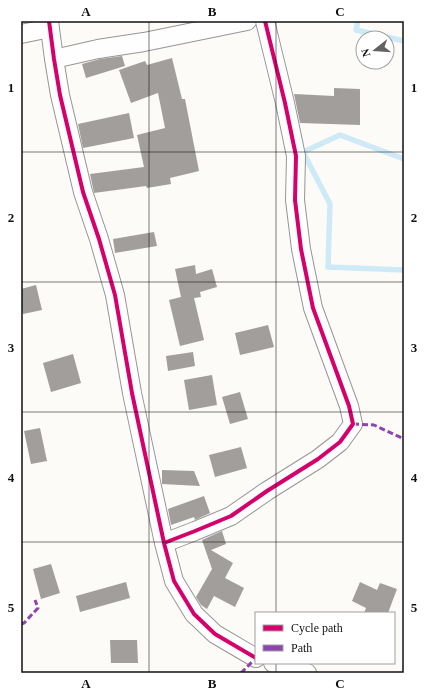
<svg xmlns="http://www.w3.org/2000/svg" width="425" height="694" viewBox="0 0 425 694" font-family="Georgia,serif">
<style>
.lines{fill:none;stroke-linecap:round;stroke-linejoin:round}
.stream{stroke:#ceeaf6;stroke-width:5.5}
.building{fill:#a19e9c}
.minor-casing{stroke:#979695;stroke-width:20}
.minor{stroke:#fffefe;stroke-width:18}
.quiet{stroke:#8e44ad;stroke-width:3;stroke-dasharray:6 3;stroke-linecap:butt}
.cycleway-casing{stroke:#fff;stroke-width:6}
.cycleway{stroke:#d6006c;stroke-width:4}
.grid{fill:none;stroke:#111;stroke-width:1;stroke-opacity:0.55}
.neatline{fill:none;stroke:#111;stroke-width:1.5}
.grid-label{font-size:13px;text-anchor:middle;font-weight:bold;fill:#111}
</style>
<rect width="100%" height="100%" fill="#fdfbf7"/>
<g class="lines">
<path class="stream" d="M 358,21 L 356,30 L 404,41
M 404,159 L 340,135 L 303,152 L 330,204 L 328,267 L 404,270"/>
</g>
<path class="building" d="M 122,56 L 125,66 L 86,78 L 82,64 L 100,59 Z
M 172,58 L 182,99 L 185,99 L 199,171 L 170,178 L 171,184 L 147,188 L 146,186 L 94,193 L 90,174 L 144,167 L 137,135 L 165,128 L 158,93 L 131,103 L 119,70 L 145,61 L 147,65 Z
M 334,88 L 360,89 L 360,125 L 300,123 L 294,94 L 334,96 Z
M 129,113 L 134,138 L 83,148 L 78,124 Z
M 154,232 L 157,246 L 115,253 L 113,239 Z
M 195,265 L 196,274 L 212,269 L 217,287 L 200,292 L 201,297 L 194,298 L 204,340 L 180,346 L 169,300 L 181,297 L 175,269 Z
M 36,285 L 42,310 L 23,314 L 21,305 L 21,289 Z
M 268,325 L 274,347 L 240,355 L 235,333 Z
M 193,352 L 195,366 L 168,371 L 166,356 Z
M 73,354 L 81,383 L 51,392 L 43,363 Z
M 212,375 L 217,405 L 189,410 L 184,380 Z
M 240,392 L 248,419 L 230,424 L 222,397 Z
M 40,428 L 47,461 L 31,464 L 24,431 Z
M 241,447 L 247,468 L 215,477 L 209,455 Z
M 162,470 L 194,471 L 200,486 L 162,484 Z
M 204,496 L 210,513 L 195,520 L 194,517 L 171,525 L 168,509 Z
M 222,531 L 226,544 L 211,550 L 233,563 L 225,578 L 244,588 L 235,607 L 214,596 L 207,609 L 201,605 L 196,597 L 212,569 L 202,540 Z
M 51,564 L 60,593 L 41,599 L 33,569 Z
M 126,582 L 130,598 L 80,612 L 76,596 Z
M 360,582 L 377,590 L 380,583 L 397,589 L 388,613 L 364,613 L 366,608 L 352,601 Z
M 110,640 L 137,640 L 138,663 L 111,663 Z"/>
<g class="lines">
<g class="minor-casing">
<path id="minor" d="M 49,21 L 54,59 L 60,95 L 83,192 L 99,239 L 115,295 L 132,393 L 164,543 L 174,581 L 194,614 L 215,634 L 256,658
M 21,34 L 50,28
M 54,59 L 98,49 L 144,42 L 247,21
M 164,543 L 195,531 L 231,516 L 267,491 L 318,459 L 340,442 L 353,424 L 349,406 L 313,308 L 301,249 L 295,200 L 296,156 L 285,103 L 265,21
M 273,663 L 307,673"/>
</g>
<use href="#minor" class="minor"/>
<path class="quiet" d="M 353,424 L 374,425 L 404,439
M 21,624 L 24,623 L 38,608 L 35,600
M 241,673 L 256,658"/>
<g class="cycleway-casing">
<path id="cycleway" d="M 49,21 L 54,59 L 60,95 L 83,192 L 99,239 L 115,295 L 132,393 L 164,543 L 174,581 L 194,614 L 215,634 L 256,658
M 164,543 L 195,531 L 231,516 L 267,491 L 318,459 L 340,442 L 353,424 L 349,406 L 313,308 L 301,249 L 295,200 L 296,156 L 285,103 L 265,21"/>
</g>
<use href="#cycleway" class="cycleway"/>
</g>
<path class="grid" d="M 149,21 L 149,673M 276,21 L 276,613M 21,152 L 404,152M 21,282 L 404,282M 21,412 L 404,412M 21,542 L 404,542M 276,663 L 276,673"/>
<rect width="425" height="694" fill="none" stroke="#ffffff" stroke-width="44"/>
<rect x="255" y="612" width="140" height="52" fill="#ffffff" stroke="#a0a0a0"/>
<rect x="263" y="625" width="20" height="6" fill="#d6006c" stroke="#a0a0a0"/>
<text x="291" y="632" font-size="12" fill="#111111">Cycle path</text>
<rect x="263" y="645" width="20" height="6" fill="#8e44ad" stroke="#a0a0a0"/>
<text x="291" y="652" font-size="12" fill="#111111">Path</text>
<g transform="translate(375 50) rotate(253)"><circle r="19" fill="#ffffff" stroke="#a0a0a0"/>
<path d="M0-3L7 15L0 10L-7 15Z" fill="#646362"/>
<text y="-6" font-size="11" font-weight="bold" text-anchor="middle" fill="#111111">N</text>
</g>
<rect x="22" y="22" width="381" height="650" class="neatline"/>
<g class="grid-label">
<text x="86" y="16">A</text>
<text x="212" y="16">B</text>
<text x="340" y="16">C</text>
<text x="11" y="92">1</text>
<text x="414" y="92">1</text>
<text x="11" y="222">2</text>
<text x="414" y="222">2</text>
<text x="11" y="352">3</text>
<text x="414" y="352">3</text>
<text x="11" y="482">4</text>
<text x="414" y="482">4</text>
<text x="11" y="612">5</text>
<text x="414" y="612">5</text>
<text x="86" y="688">A</text>
<text x="212" y="688">B</text>
<text x="340" y="688">C</text>
</g>
</svg>
